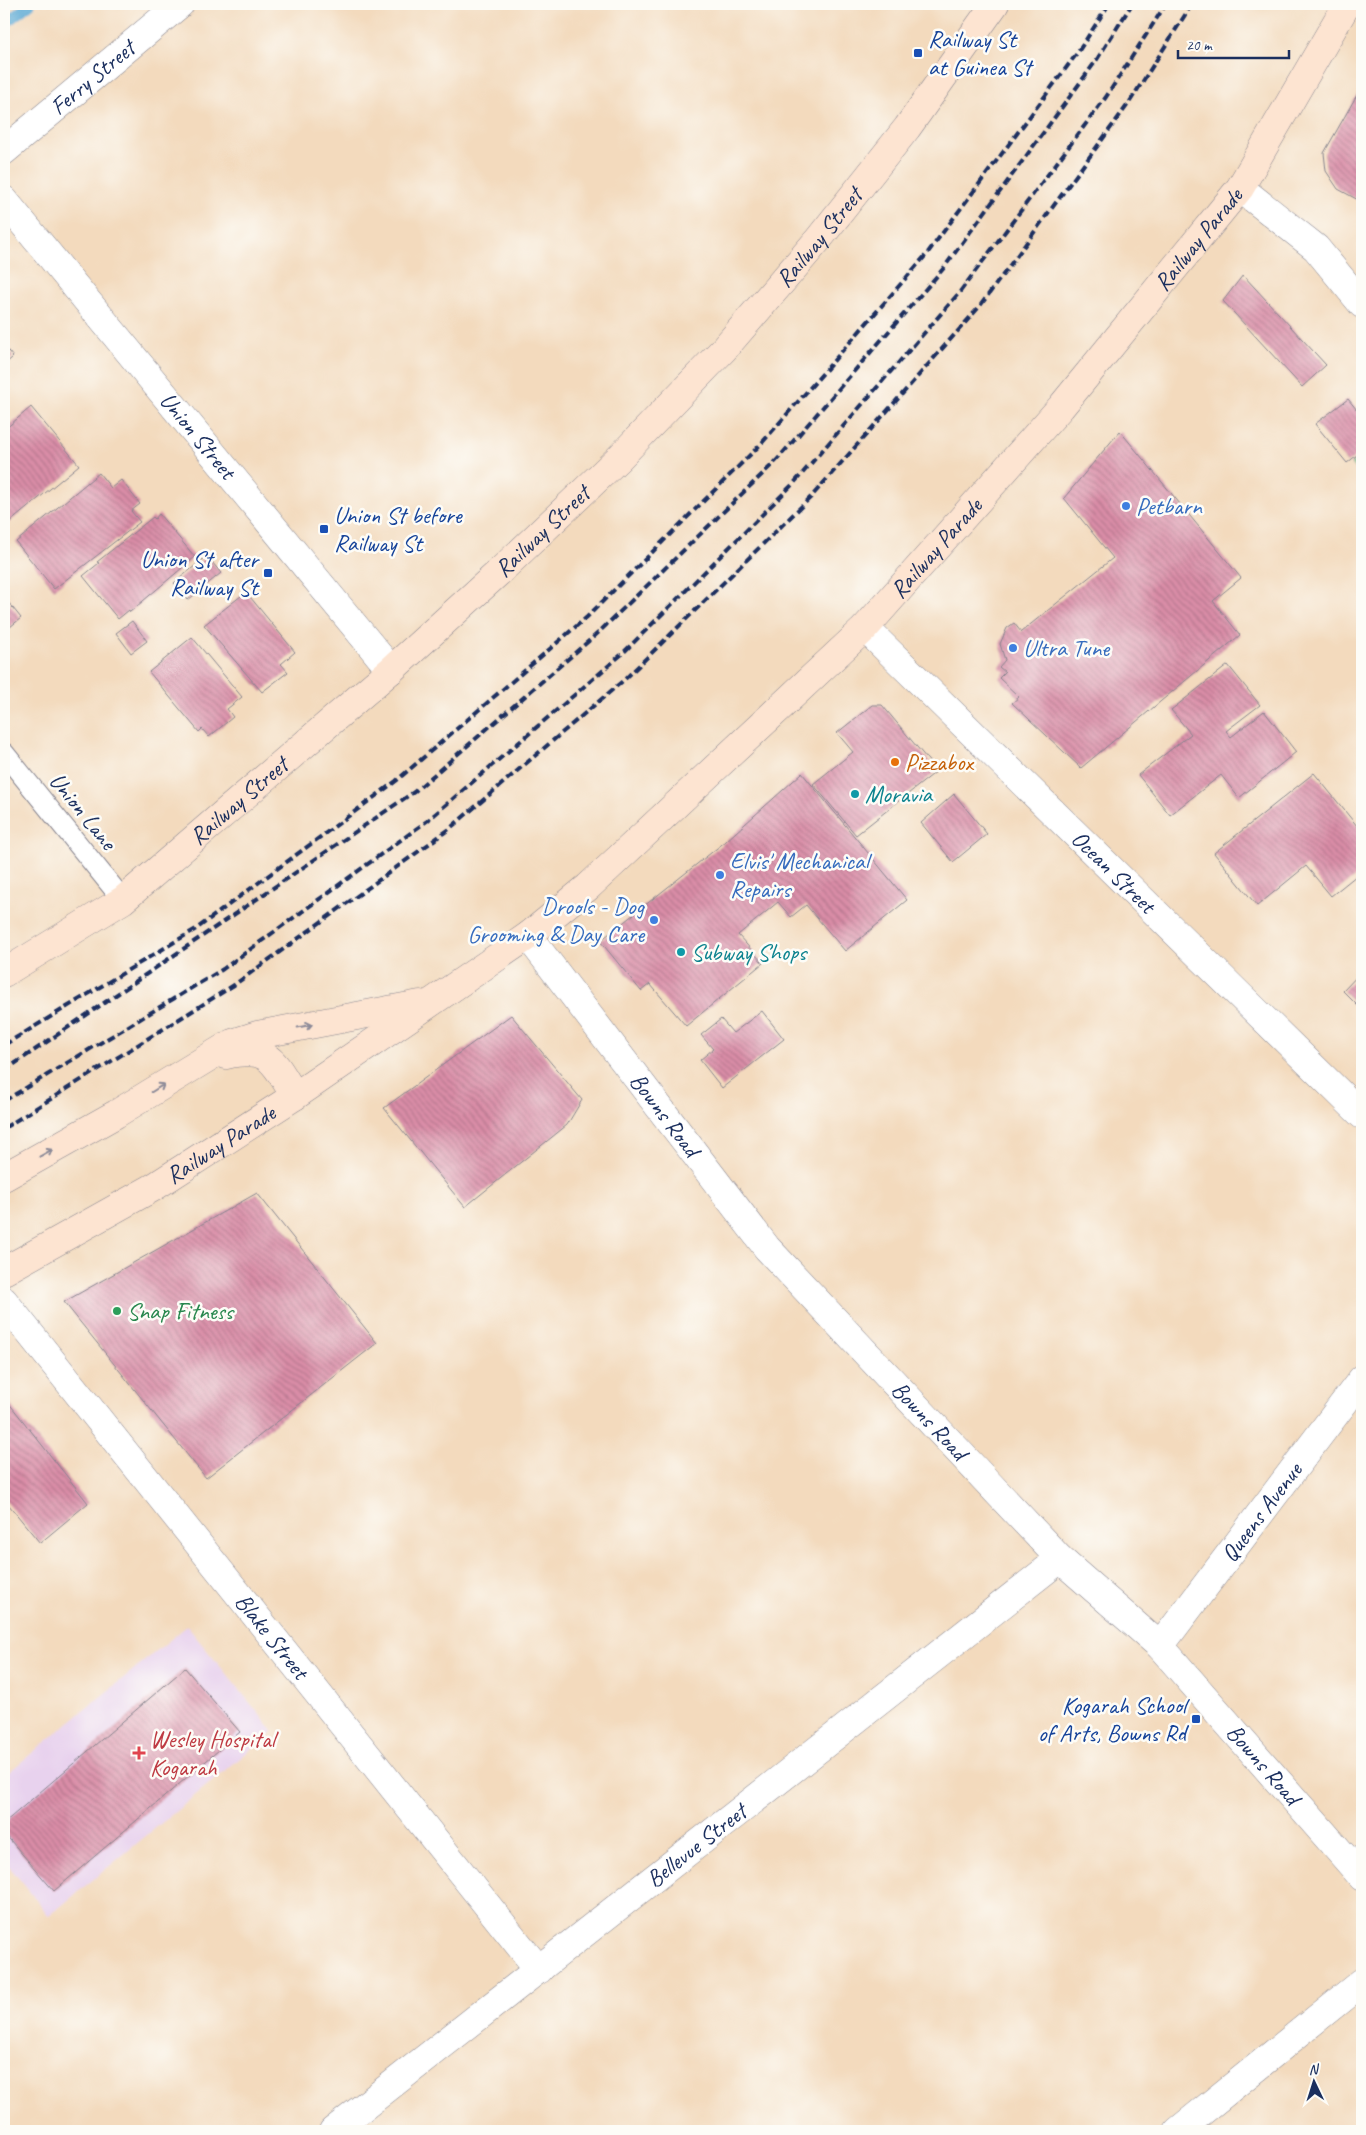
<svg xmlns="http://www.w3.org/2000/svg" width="1366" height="2135" viewBox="0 0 1366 2135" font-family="Caveat,sans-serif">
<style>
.built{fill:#e8d2ee}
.grass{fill:#8dd794;stroke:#548379}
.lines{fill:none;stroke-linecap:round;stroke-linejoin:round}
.stream{stroke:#5aa8d3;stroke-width:11}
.building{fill:url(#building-back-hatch)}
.service-casing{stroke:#87848e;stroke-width:22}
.minor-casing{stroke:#87848e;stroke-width:29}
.secondary-casing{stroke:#87848e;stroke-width:29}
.service{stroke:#fff;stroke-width:20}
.minor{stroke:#fff;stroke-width:28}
.secondary{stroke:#fde4d1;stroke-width:28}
.rail{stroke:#1b2f5e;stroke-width:4;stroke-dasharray:8 4;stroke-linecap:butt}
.oneway{stroke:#8c8a98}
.transit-dot{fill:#1a4fb4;stroke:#fdfcf7;stroke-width:2}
.shop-dot{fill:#3f7fe0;stroke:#fdfcf7;stroke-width:2}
.food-dot{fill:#e8710a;stroke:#fdfcf7;stroke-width:2}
.culture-dot{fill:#0f9aa8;stroke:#fdfcf7;stroke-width:2}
.leisure-dot{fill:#2e9e5b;stroke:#fdfcf7;stroke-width:2}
.health-dot{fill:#e0444e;stroke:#fdfcf7;stroke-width:2}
.labels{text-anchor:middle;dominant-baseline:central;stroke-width:5;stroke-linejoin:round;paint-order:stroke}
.transit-label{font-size:24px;fill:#164399;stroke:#fdfcf7;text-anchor:start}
.street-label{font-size:24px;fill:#1b2f5e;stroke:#fdfcf7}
.shop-label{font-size:24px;fill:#366cbe;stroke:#fdfcf7;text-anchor:start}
.food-label{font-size:24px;fill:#c56008;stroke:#fdfcf7;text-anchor:start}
.culture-label{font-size:24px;fill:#0d838f;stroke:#fdfcf7;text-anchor:start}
.leisure-label{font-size:24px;fill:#27864d;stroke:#fdfcf7;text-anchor:start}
.health-label{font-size:24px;fill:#be3a42;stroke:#fdfcf7;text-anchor:start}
</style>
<defs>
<pattern id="building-back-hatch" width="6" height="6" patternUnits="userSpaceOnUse" patternTransform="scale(1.25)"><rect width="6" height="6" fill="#da8da7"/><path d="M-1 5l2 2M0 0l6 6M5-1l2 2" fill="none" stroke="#b0748b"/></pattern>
</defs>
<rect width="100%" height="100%" fill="#fdfcf7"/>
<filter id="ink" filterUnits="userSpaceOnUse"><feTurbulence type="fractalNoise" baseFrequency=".02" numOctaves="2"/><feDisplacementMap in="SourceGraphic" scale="10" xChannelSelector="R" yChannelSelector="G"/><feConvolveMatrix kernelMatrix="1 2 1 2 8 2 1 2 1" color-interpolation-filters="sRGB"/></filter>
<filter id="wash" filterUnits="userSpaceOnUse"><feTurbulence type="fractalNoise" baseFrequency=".0096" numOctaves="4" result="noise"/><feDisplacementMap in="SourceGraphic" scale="20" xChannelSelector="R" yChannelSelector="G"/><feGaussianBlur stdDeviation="1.12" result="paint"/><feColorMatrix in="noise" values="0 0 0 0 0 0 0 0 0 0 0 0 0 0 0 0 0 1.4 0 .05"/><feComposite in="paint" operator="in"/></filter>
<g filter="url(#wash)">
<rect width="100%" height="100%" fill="#f3dabd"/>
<path class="built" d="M 187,1626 L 273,1731 L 49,1916 L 4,1860 L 4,1776 Z"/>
<path class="grass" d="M 1362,455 L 1362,476 L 1351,464 Z"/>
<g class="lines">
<path class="stream" d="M 4,24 L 30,4"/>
</g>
<g id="blocks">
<path class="building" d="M 1362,86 L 1362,202 L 1338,189 L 1326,171 L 1324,153 Z
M 1362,204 L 1362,216 L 1357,213 Z
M 1243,275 L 1326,365 L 1302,387 L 1223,301 Z
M 4,346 L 13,357 L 4,365 Z
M 1348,399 L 1362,416 L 1362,451 L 1347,463 L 1315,424 Z
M 31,407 L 79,465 L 4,527 L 4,430 Z
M 1120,431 L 1241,578 L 1213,601 L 1240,635 L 1081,768 L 1012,703 L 1019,697 L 999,678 L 1005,672 L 999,667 L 1005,660 L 1000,644 L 1007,628 L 1014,623 L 1021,632 L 1113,558 L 1064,498 Z
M 99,473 L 111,488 L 121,480 L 140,504 L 131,511 L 140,522 L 54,589 L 16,542 Z
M 159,514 L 195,557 L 130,612 L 129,610 L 118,619 L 83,576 L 99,563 L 97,562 L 153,517 L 155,519 Z
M 207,556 L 221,573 L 188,600 L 174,583 Z
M 246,592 L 295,652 L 281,664 L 288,672 L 262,692 L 204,625 Z
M 4,597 L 21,618 L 4,632 Z
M 132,621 L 147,641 L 131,653 L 116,633 Z
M 192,637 L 242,697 L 227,709 L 233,717 L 209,737 L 202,729 L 199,732 L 149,672 Z
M 1228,665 L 1260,705 L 1226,731 L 1231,737 L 1264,711 L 1296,752 L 1239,798 L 1221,775 L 1170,815 L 1138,775 L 1191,734 L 1171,710 Z
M 872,705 L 882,705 L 937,771 L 856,835 L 813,784 L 853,752 L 837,733 Z
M 802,773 L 907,900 L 845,951 L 806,905 L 791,917 L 778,902 L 738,935 L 763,963 L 686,1026 L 650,984 L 641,991 L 600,941 L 726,841 Z
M 1314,773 L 1362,832 L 1362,871 L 1331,896 L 1306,866 L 1257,906 L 1214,853 Z
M 954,794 L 987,834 L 953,862 L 921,823 Z
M 1362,971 L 1362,1010 L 1343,991 Z
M 762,1011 L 784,1039 L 722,1088 L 700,1060 L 713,1049 L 701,1035 L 721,1019 L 733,1033 Z
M 511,1015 L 582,1100 L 567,1125 L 465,1207 L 384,1108 Z
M 257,1193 L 377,1343 L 206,1478 L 64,1302 Z
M 4,1397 L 88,1503 L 40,1543 L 4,1499 Z
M 185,1668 L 240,1732 L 54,1891 L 4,1833 L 4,1823 Z"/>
</g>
</g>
<g filter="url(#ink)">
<use href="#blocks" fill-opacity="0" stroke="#87848e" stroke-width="1"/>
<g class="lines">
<g class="service-casing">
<path id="service" d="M 4,753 L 123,900"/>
</g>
<g class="minor-casing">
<g id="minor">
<path id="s1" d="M 4,151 L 180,4"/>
<path d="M 1240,188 L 1316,248 L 1362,304"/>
<path id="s2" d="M 4,200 L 391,670"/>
<path id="s3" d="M 865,628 L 1362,1115"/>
<path id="s4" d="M 528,936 L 767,1248 L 1060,1559 L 1160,1646 L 1362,1877"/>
<path id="s5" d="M 4,1301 L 539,1970"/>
<path id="s6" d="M 1160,1646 L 1362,1379"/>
<path id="s7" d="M 333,2131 L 1060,1559"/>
<path d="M 1178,2131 L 1362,1982"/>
</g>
</g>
<g class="secondary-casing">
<g id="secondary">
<path id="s8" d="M 4,973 L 123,900 L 391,670 L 498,573 L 619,458 L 723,350 L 817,241 L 907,128 L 995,4"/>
<path d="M 226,1055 C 271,1045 274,1063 295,1096"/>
<path d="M 4,1177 L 116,1114 L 232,1043 L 257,1035 L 420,1004"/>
<path id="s9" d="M 4,1271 L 154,1187 L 295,1096 L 528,936 L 588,887 L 865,628 L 1061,407 L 1240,188 L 1347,4"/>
</g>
</g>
<use href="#service" class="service"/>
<use href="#minor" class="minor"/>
<use href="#secondary" class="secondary"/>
<path class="rail" d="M 4,1045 L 196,929 L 396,781 L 587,617 L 761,444 L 926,255 L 1078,52 L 1109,4
M 4,1071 L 414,792 L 598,633 L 776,461 L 943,269 L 1096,61 L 1132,4
M 4,1101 L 223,969 L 427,821 L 621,655 L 794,483 L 959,293 L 1106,97 L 1166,4
M 4,1128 L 234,985 L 448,830 L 625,679 L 811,497 L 980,306 L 1129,103 L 1192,4"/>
</g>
<defs><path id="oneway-shaft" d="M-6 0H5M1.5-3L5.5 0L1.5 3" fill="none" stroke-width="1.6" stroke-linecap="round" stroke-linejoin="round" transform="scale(1.25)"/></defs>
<g class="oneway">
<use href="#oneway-shaft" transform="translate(305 1026) rotate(-12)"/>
<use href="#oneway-shaft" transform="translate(158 1088) rotate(-32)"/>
<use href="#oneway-shaft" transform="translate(46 1153) rotate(-29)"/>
</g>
</g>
<g class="transit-dot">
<rect x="913" y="48" width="10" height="10" rx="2.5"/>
<rect x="319" y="524" width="10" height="10" rx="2.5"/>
<rect x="263" y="568" width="10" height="10" rx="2.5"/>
<rect x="1191" y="1714" width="10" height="10" rx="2.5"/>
</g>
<g class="shop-dot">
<circle cx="1126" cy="506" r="5"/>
<circle cx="1013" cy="648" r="5"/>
<circle cx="720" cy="875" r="5"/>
<circle cx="654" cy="920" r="5"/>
</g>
<circle class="food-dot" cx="895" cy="762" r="5"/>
<g class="culture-dot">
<circle cx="855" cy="794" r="5"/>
<circle cx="681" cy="952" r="5"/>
</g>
<circle class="leisure-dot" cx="117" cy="1311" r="5"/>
<path class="health-dot" d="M136.5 1745.5h5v5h5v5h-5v5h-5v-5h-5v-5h5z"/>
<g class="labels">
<g class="transit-label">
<text x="928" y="39">Railway St<tspan x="928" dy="28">at Guinea St</tspan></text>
<text x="334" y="515">Union St before<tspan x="334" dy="28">Railway St</tspan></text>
<text x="258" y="559" text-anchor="end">Union St after<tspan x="258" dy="28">Railway St</tspan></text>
<text x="1186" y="1705" text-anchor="end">Kogarah School<tspan x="1186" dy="28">of Arts, Bowns Rd</tspan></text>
</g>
<g class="street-label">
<text stroke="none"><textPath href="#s1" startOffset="115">Ferry Street</textPath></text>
<text stroke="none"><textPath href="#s8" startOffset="1102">Railway Street</textPath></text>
<text stroke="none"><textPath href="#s9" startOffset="1591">Railway Parade</textPath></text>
<text stroke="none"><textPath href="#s2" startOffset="305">Union Street</textPath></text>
<text stroke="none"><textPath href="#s8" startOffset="698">Railway Street</textPath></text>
<text stroke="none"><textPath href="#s9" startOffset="1186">Railway Parade</textPath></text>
<text stroke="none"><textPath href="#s8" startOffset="292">Railway Street</textPath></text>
<text transform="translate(83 811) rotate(51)">Union Lane</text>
<text stroke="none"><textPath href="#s3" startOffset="348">Ocean Street</textPath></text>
<text stroke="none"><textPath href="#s4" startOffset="225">Bowns Road</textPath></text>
<text stroke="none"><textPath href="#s9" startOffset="251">Railway Parade</textPath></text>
<text stroke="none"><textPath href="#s4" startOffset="630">Bowns Road</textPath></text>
<text stroke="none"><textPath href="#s6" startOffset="168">Queens Avenue</textPath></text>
<text stroke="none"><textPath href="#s5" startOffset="429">Blake Street</textPath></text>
<text stroke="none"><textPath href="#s4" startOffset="1110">Bowns Road</textPath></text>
<text stroke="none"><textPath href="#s7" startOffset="462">Bellevue Street</textPath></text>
</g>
<g class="shop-label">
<text x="1136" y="506">Petbarn</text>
<text x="1023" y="648">Ultra Tune</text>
<text x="730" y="861">Elvis' Mechanical<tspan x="730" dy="28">Repairs</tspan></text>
<text x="644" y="906" text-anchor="end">Drools - Dog<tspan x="644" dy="28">Grooming &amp; Day Care</tspan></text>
</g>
<g class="food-label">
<text x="905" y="762">Pizzabox</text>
</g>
<g class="culture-label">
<text x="865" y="794">Moravia</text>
<text x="691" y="952">Subway Shops</text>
</g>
<g class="leisure-label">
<text x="127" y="1311">Snap Fitness</text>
</g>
<g class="health-label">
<text x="150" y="1739">Wesley Hospital<tspan x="150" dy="28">Kogarah</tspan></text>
</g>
</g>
<rect width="1366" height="2135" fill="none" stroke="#fdfcf7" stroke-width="20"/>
<g transform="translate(1314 2082) rotate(356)" stroke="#fdfcf7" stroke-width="4" paint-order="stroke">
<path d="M0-4L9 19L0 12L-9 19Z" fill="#1b2f5e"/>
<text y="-8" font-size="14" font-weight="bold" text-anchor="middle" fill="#1b2f5e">N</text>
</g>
<path d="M1178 50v8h111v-8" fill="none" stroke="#1b2f5e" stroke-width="2.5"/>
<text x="1186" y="50" font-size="15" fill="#1b2f5e" stroke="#fdfcf7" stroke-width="4" paint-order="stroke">20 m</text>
</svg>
